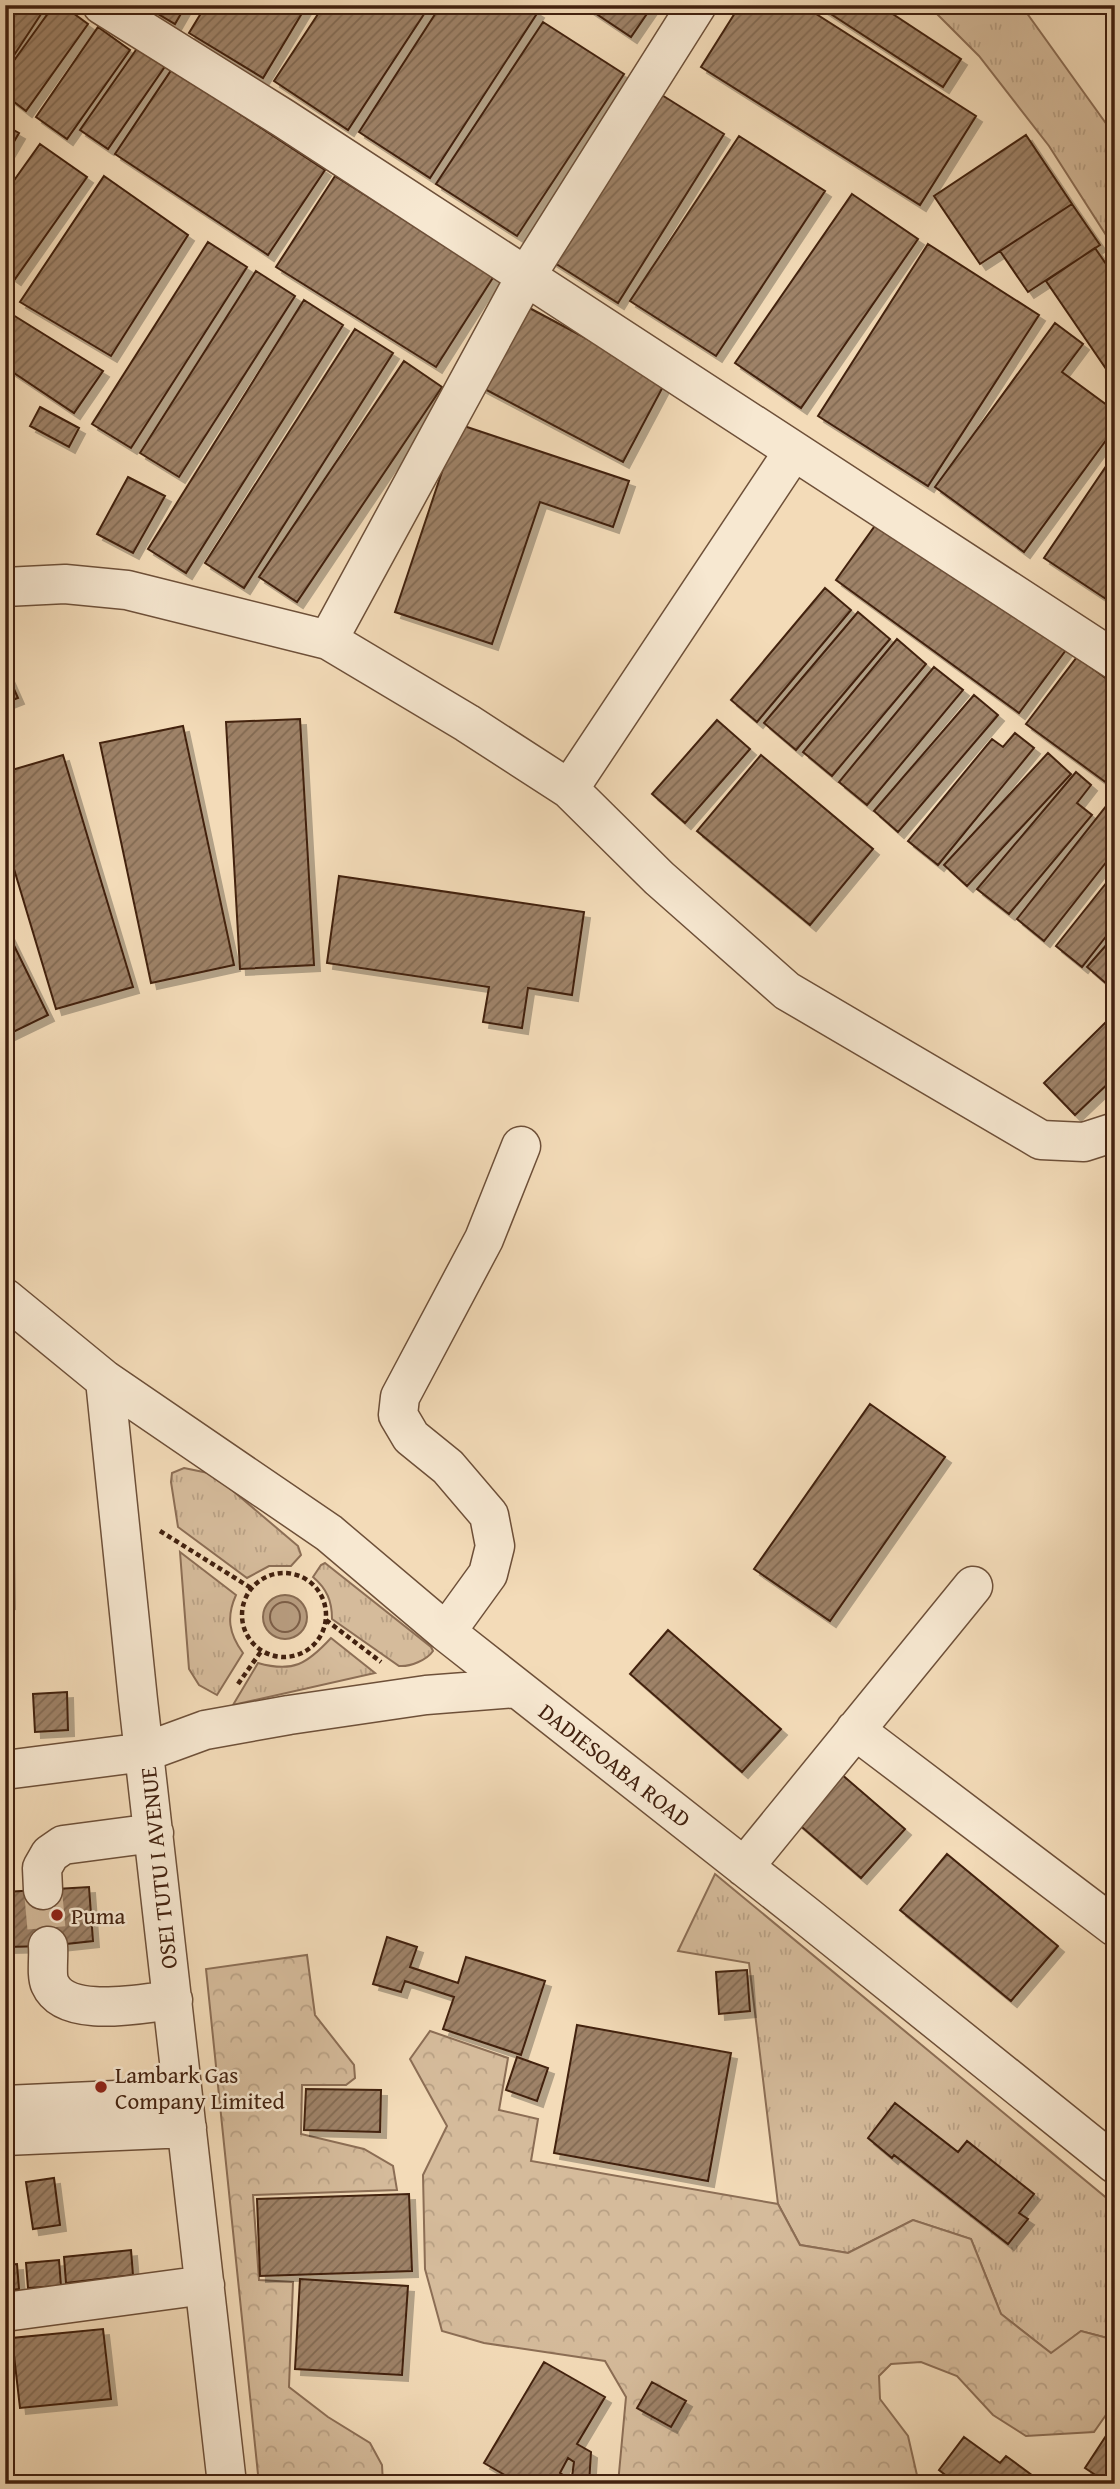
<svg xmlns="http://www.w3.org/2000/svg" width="1120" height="2489" viewBox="0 0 1120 2489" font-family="'Gentium Book Plus',serif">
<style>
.grass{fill:url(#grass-tufts);stroke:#8c6e55;stroke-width:2}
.forest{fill:url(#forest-crowns);stroke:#8c6e55;stroke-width:2}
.water{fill:#b79c7f;stroke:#886b52;stroke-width:2}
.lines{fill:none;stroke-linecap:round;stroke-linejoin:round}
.shore{stroke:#7c5e47;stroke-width:2}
.building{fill:url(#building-hatch);stroke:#42210f;stroke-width:2;filter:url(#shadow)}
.minor-tunnel{stroke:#d0b696;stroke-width:38;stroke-dasharray:38 19;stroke-linecap:butt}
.minor-casing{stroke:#6e5039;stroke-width:41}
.path{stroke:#42210f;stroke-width:4.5;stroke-dasharray:5 3.5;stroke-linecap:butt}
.minor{stroke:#f7e8d1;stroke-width:38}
.poi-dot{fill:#8f2418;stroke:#f7e8d1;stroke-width:2.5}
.labels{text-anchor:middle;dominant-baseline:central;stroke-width:5;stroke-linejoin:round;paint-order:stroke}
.street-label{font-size:23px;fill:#42210f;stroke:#f7e8d1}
.poi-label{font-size:23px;fill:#42210f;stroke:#f7e8d1;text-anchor:start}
</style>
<defs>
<pattern id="grass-tufts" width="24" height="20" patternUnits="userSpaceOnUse" patternTransform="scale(1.75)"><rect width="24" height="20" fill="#d5bb9b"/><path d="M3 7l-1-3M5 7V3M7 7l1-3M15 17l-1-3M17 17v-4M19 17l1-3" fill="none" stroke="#b8a084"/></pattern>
<pattern id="forest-crowns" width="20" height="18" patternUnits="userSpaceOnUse" patternTransform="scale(1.75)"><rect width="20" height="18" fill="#d5bb9b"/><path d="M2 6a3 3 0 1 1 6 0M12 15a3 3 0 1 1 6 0" fill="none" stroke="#b8a084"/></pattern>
<pattern id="building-hatch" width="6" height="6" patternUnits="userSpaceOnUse" patternTransform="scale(1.75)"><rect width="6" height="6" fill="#9e8267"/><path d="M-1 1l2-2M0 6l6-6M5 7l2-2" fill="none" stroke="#826a53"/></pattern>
<filter id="shadow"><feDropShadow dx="6" dy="6" stdDeviation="0" flood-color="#0004"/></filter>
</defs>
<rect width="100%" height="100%" fill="#f3dbb8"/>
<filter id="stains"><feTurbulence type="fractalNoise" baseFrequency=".00286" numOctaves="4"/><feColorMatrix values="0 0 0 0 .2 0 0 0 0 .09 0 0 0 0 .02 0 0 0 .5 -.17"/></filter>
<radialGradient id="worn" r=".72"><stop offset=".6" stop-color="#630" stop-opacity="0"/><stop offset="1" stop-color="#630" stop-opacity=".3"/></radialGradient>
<path class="grass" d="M 928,5 L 1021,5 L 1115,136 L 1115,249 L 1049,146 L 979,56 Z
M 184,1468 L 213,1474 L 298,1546 L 301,1555 L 291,1566 L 269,1566 L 247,1578 L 178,1527 L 171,1482 L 172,1473 Z
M 180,1552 L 236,1595 C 226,1617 229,1634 243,1653 L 217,1695 L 199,1685 L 189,1669 Z
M 325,1563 L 431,1647 L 433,1651 C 427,1660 410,1667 399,1666 L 332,1619 C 332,1601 327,1589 313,1577 L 321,1565 Z
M 331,1638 L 375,1673 L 233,1705 L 258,1663 C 293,1673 307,1664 331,1638 Z
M 715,1874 L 1115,2205 L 1115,2340 L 1081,2331 L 1052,2354 L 1001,2314 L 971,2239 L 913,2220 L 848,2253 L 800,2245 L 778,2204 L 749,1963 L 678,1951 Z"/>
<path class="forest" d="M 307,1955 L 315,2015 L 354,2065 L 355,2078 L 346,2085 L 302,2085 L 301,2134 L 364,2149 L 393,2166 L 397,2190 L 253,2195 L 259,2280 L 293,2282 L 289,2387 L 328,2417 L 370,2443 L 382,2465 L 383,2484 L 259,2484 L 206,1969 Z
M 430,2031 L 508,2058 L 499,2110 L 538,2119 L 531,2161 L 778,2204 L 800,2245 L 848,2253 L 913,2220 L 971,2239 L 1001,2314 L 1051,2353 L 1081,2331 L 1115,2340 L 1115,2402 L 1094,2432 L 1026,2436 L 993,2415 L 957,2376 L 921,2362 L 891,2364 L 879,2376 L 880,2399 L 908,2436 L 919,2484 L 618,2484 L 626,2397 L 605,2361 L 484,2343 L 442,2331 L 425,2269 L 423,2175 L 447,2126 L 410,2059 Z"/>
<path class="water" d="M263 1617a22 22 0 1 1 44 0a22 22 0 1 1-44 0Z"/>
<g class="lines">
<path class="shore" d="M270 1617a15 15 0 1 1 30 0a15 15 0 1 1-30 0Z"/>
</g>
<path class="building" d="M 5,5 L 47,5 L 5,69 Z
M 54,5 L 62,5 L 88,24 L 26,111 L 5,95 L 5,73 Z
M 143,5 L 186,5 L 175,24 Z
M 206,5 L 307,5 L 263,78 L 189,33 Z
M 324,5 L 430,5 L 348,130 L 274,81 Z
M 441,5 L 527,5 L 538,12 L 430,178 L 359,132 Z
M 583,5 L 653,5 L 631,37 Z
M 740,5 L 802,5 L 976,116 L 920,205 L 701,67 Z
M 817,5 L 879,5 L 961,59 L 943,87 Z
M 543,22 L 624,74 L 517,236 L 436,184 Z
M 98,27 L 130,50 L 67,139 L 36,117 Z
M 138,47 L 166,65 L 108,149 L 80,130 Z
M 172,69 L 325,170 L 268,255 L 115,154 Z
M 657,92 L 724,134 L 618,303 L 550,260 Z
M 5,125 L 19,133 L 5,157 Z
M 1026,135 L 1072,204 L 980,264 L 934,196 Z
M 739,136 L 825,191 L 716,356 L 630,301 Z
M 40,144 L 87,177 L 15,279 L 5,272 L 5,193 Z
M 104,176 L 188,235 L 111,356 L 20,302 Z
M 335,176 L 494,276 L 436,367 L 276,267 Z
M 852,194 L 918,239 L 801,408 L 735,363 Z
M 1072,204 L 1100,245 L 1028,292 L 1000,251 Z
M 208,242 L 247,267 L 131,448 L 92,424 Z
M 928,244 L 1039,315 L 928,486 L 818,416 Z
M 1095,248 L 1115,277 L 1115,382 L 1046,281 Z
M 256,271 L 295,296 L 179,477 L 140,453 Z
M 304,300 L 343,325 L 186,573 L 148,549 Z
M 522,304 L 666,381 L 623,462 L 479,386 Z
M 5,310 L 103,371 L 74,413 L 5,367 Z
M 1055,323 L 1083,344 L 1062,372 L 1115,411 L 1115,428 L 1024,552 L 935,487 Z
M 355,329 L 393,353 L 244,588 L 205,563 Z
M 404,361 L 442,387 L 297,602 L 259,577 Z
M 40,407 L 79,428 L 69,447 L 30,426 Z
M 458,424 L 629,481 L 613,527 L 540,502 L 492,644 L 395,612 Z
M 1115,453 L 1115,605 L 1044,558 Z
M 128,477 L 165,496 L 133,553 L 97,534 Z
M 882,516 L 1066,650 L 1019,713 L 836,580 Z
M 825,588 L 851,610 L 757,722 L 731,700 Z
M 858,612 L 890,639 L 796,750 L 764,723 Z
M 897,639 L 926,664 L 832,776 L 803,752 Z
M 1077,657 L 1115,685 L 1115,789 L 1026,724 Z
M 934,667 L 963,690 L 867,805 L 839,782 Z
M 5,669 L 18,698 L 5,703 Z
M 974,695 L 998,715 L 898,832 L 874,811 Z
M 300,719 L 314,965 L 240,969 L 226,722 Z
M 717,720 L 750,749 L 685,823 L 652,794 Z
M 183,726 L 234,965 L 151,983 L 100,743 Z
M 1015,733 L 1034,748 L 938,865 L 908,841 L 992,739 L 1003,747 Z
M 1048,753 L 1071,774 L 967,886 L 944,865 Z
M 63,755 L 133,987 L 56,1009 L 5,839 L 5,772 Z
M 761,755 L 873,849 L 810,925 L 697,831 Z
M 1076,772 L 1091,785 L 1077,803 L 1092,815 L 1009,914 L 977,889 Z
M 1111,800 L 1115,803 L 1115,851 L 1044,941 L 1017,919 Z
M 1115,872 L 1115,925 L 1082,967 L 1056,946 Z
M 339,876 L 584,912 L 572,995 L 528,988 L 522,1028 L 483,1022 L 489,987 L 327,963 Z
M 5,927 L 48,1015 L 5,1036 Z
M 1115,935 L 1115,991 L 1087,967 Z
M 1114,1014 L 1115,1077 L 1075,1115 L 1044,1083 Z
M 870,1404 L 945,1457 L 830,1621 L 754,1569 Z
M 8,1527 L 9,1603 L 5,1602 L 5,1528 Z
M 668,1630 L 781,1729 L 742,1772 L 630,1674 Z
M 67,1692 L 68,1730 L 35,1732 L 33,1694 Z
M 840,1773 L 905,1829 L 861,1878 L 796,1822 Z
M 947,1854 L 1058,1946 L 1011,2001 L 900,1910 Z
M 89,1887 L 93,1941 L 48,1946 L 7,1947 L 5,1892 Z
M 387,1937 L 417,1947 L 410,1967 L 458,1983 L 466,1957 L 545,1981 L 521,2055 L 443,2029 L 454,1997 L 405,1981 L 401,1992 L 373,1984 Z
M 747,1970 L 750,2011 L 719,2014 L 716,1972 Z
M 577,2025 L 731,2053 L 708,2181 L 554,2153 Z
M 517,2057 L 548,2068 L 537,2101 L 506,2090 Z
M 306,2089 L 381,2090 L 380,2132 L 304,2130 Z
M 895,2103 L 958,2152 L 967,2141 L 1034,2194 L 1019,2213 L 1028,2219 L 1008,2244 L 894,2155 L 892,2158 L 868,2138 Z
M 54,2178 L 60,2225 L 33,2229 L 26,2182 Z
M 409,2194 L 412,2271 L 260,2276 L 257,2199 Z
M 131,2250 L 133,2275 L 66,2283 L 64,2257 Z
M 59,2260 L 61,2286 L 28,2288 L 26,2263 Z
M 17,2264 L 19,2289 L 5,2291 L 5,2265 Z
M 300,2279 L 408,2286 L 402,2375 L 295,2369 Z
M 103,2329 L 111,2399 L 20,2408 L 12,2338 Z
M 544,2362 L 605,2397 L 577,2444 L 591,2452 L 589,2484 L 571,2484 L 574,2462 L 568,2458 L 560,2473 L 570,2479 L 567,2484 L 520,2484 L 484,2463 Z
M 652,2382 L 686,2401 L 671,2427 L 637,2408 Z
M 1115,2422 L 1115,2484 L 1109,2484 L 1085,2468 Z
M 964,2437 L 1000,2463 L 1006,2456 L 1044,2484 L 957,2484 L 939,2470 Z"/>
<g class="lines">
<path class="minor-tunnel" d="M 43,1890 L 48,1946"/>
<g class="minor-casing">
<path id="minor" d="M 102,5 L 283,118 L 1115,660
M 5,587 L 65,584 L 127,590 L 328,640 L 467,723 L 569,789 L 659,878 L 787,991 L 1041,1140 L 1084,1142 L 1115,1132
M 328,640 L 526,276 L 697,5
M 569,789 L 793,452
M 5,1298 L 105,1380 L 329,1533 L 446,1632 L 804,1914 L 1115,2164
M 105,1380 L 138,1700 L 227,2484
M 446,1632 L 488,1574 L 495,1546 L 489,1515 L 448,1467 L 411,1437 L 398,1415 L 400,1397 L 484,1239 L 521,1146
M 855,1730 L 1115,1927
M 5,1770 L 145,1752 L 205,1730 L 289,1715 L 426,1695 L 517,1688
M 744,1867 L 973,1586
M 43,1890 L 42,1868 L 50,1854 L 63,1845 L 154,1833
M 48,1946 C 49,1957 46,1975 50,1984 C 66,2020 142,2003 173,2000
M 5,2105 L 183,2097
M 5,2136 L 187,2128
M 5,2312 L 205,2285"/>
</g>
<path class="path" d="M 160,1531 L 251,1588
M242 1615a42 42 0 1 1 84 0a42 42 0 1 1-84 0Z
M 326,1620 L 381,1662
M 238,1684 L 262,1650"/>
<use href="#minor" class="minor"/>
</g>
<g class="poi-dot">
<circle cx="57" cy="1915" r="7"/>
<circle cx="101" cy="2087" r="7"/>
</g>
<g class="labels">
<g class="street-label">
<text transform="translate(615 1765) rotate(38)">DADIESOABA ROAD</text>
<text transform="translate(158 1868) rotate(-96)">OSEI TUTU I AVENUE</text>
</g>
<g class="poi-label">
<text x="71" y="1915">Puma</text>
<text x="115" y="2074">Lambark Gas<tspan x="115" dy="26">Company Limited</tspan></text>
</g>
</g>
<rect width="1120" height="2489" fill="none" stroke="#f3dbb8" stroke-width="28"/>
<rect x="7" y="7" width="1106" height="2475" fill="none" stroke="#42210f" stroke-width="3.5"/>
<rect x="14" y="14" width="1092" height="2461" fill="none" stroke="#42210f" stroke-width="2"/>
<rect width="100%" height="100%" filter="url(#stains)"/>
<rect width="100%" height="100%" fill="url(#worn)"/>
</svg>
